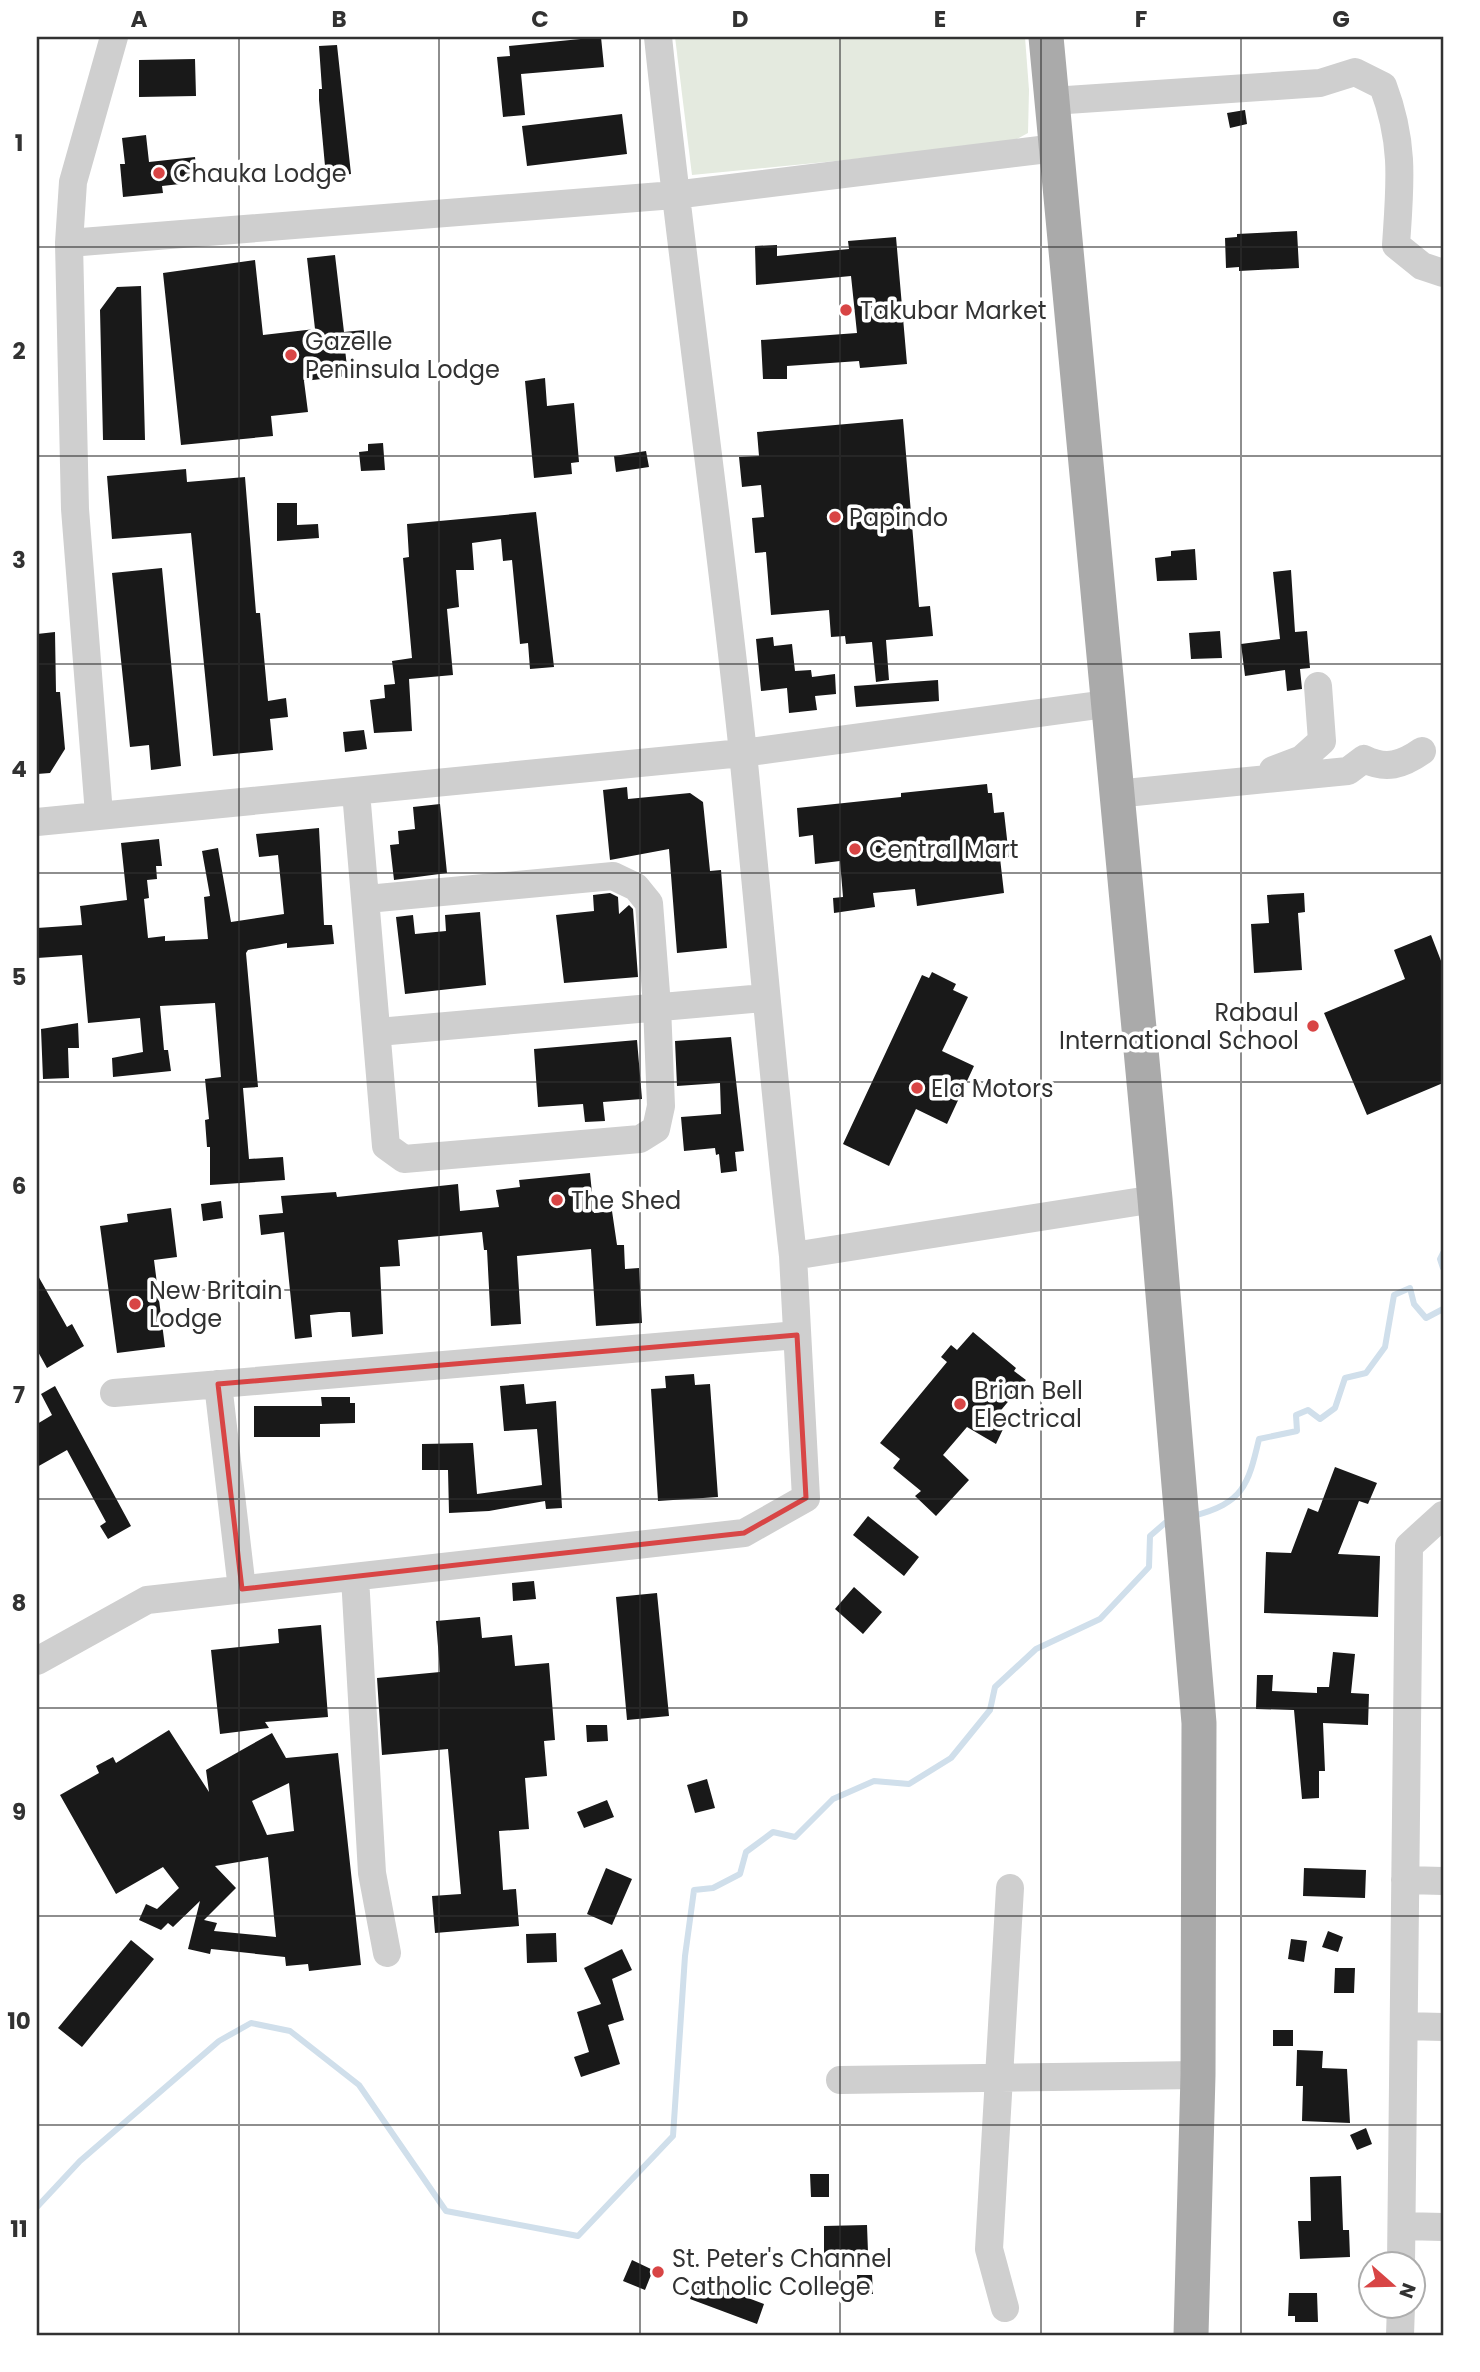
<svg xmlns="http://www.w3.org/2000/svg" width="1480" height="2372" viewBox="0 0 1480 2372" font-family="Poppins,sans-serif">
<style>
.green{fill:#e4eadf}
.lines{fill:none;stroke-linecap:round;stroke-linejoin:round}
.stream{stroke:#d0dfeb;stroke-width:6}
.building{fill:#191919;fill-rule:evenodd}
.minor{stroke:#cfcfcf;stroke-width:28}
.major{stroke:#aaa;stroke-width:35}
.marked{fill:none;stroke:#d84545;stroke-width:5;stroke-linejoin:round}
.grid{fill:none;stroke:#323232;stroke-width:2;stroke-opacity:0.55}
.poi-dot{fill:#d84545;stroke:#fff;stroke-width:2.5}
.labels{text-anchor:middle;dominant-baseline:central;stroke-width:7;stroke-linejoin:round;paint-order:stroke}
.poi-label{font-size:24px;fill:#323232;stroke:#fff;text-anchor:start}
.neatline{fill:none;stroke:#323232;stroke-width:2.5}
.grid-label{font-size:23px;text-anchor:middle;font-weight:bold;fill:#323232}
</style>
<rect width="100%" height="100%" fill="#fff"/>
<path class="green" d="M 675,37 L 1025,37 L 1029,90 L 1028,133 L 1008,144 L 692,175 Z"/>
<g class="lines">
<path class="stream" d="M 1443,1253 L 1440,1259 L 1443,1268
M 1193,1516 C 1243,1503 1248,1486 1259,1439 L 1297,1431 L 1296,1415 L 1308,1410 L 1320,1419 L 1335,1408 L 1345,1378 L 1366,1373 L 1385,1347 L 1394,1295 L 1410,1288 L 1414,1304 L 1426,1318 L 1443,1309
M 37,2207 L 80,2161 L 219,2041 L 251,2023 L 290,2031 L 359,2085 L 446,2211 L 578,2236 L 673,2136 L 685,1956 L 694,1890 L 713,1888 L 740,1874 L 746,1852 L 773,1832 L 795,1837 L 833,1799 L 874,1781 L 909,1784 L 951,1758 L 990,1710 L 995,1687 L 1036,1649 L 1100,1619 L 1149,1567 L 1150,1536 L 1165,1523 L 1172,1521"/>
</g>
<path class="building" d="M 601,37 L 604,67 L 521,74 L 525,115 L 503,117 L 497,57 L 510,56 L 509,46 Z
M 337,45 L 351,174 L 326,177 L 319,100 L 319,89 L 322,89 L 319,46 Z
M 195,59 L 196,96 L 139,97 L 139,60 Z
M 1245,110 L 1247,124 L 1230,128 L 1227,113 Z
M 622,114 L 627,154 L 527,166 L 522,126 Z
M 146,135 L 149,162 L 195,157 L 198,182 L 162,186 L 163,193 L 123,197 L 120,164 L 125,164 L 122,138 Z
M 1297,231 L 1299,268 L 1239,271 L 1239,267 L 1226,268 L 1225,238 L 1237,237 L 1237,234 Z
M 896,237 L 907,364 L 860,368 L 859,361 L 787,366 L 787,379 L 763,379 L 761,340 L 857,333 L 851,276 L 756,285 L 755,246 L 777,245 L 777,256 L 849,249 L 848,241 Z
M 335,255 L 344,332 L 375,329 L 377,346 L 345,349 L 348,376 L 304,381 L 308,412 L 271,416 L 273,436 L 181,445 L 163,273 L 255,260 L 263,335 L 315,329 L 307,258 Z
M 141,286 L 145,440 L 103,440 L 100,310 L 117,287 Z
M 545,378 L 547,406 L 574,403 L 579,462 L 571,463 L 572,474 L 534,478 L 525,381 Z
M 903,419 L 919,607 L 930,606 L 933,636 L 886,640 L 889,680 L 876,682 L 872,642 L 846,644 L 845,636 L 831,637 L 829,610 L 771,615 L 766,552 L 755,553 L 752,518 L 764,517 L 761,485 L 742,487 L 739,457 L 759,456 L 757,432 Z
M 383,443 L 385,470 L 361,471 L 359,452 L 368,451 L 368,444 Z
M 646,451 L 649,467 L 616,472 L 614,456 Z
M 186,469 L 187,482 L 245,477 L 256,613 L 260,613 L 268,701 L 286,698 L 288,717 L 270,719 L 273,750 L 213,756 L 191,533 L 112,539 L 107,476 Z
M 277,503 L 297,503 L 297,525 L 318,524 L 319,538 L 277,541 Z
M 536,512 L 554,667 L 530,669 L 528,643 L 520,644 L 512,560 L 503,561 L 501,539 L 472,543 L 474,570 L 456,570 L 459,607 L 447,609 L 453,675 L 409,679 L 412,731 L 374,733 L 370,700 L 385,698 L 384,685 L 395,684 L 392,661 L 412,658 L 403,558 L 409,557 L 407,524 Z
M 1195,549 L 1197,580 L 1157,581 L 1155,558 L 1171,556 L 1171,551 Z
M 162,568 L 181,766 L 151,770 L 149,745 L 130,747 L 112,573 Z
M 1291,570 L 1295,632 L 1307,631 L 1310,668 L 1300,669 L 1302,689 L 1287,691 L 1285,670 L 1245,676 L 1241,644 L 1280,639 L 1273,572 Z
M 1220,631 L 1222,658 L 1191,659 L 1189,633 Z
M 55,632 L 56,692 L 60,692 L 65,749 L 50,773 L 37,774 L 37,634 Z
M 773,637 L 774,646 L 792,644 L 795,671 L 811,670 L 812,677 L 835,674 L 836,694 L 815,696 L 817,710 L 789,713 L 787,688 L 761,691 L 756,639 Z
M 938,680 L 939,701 L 856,707 L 854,686 Z
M 364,730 L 367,749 L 345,752 L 343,732 Z
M 987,784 L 988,793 L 992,793 L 994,813 L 1004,812 L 1009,857 L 1000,858 L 1004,893 L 917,906 L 915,889 L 873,893 L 875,907 L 834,913 L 833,898 L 843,897 L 840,861 L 815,864 L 813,835 L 799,837 L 797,808 L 901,797 L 901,793 Z
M 627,787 L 628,799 L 690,793 L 703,802 L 710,871 L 721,870 L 727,948 L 677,953 L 669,849 L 610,860 L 603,790 Z
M 440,804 L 447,873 L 394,880 L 390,845 L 399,844 L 398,831 L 415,829 L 413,807 Z
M 319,828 L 324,925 L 332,925 L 334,944 L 287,948 L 287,943 L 248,950 L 246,953 L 258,1087 L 243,1088 L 249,1159 L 283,1157 L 285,1180 L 210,1185 L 210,1147 L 207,1147 L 205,1120 L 209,1119 L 205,1079 L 221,1077 L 215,1003 L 160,1006 L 164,1050 L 168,1050 L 171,1071 L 113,1077 L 112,1058 L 143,1052 L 140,1018 L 88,1023 L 82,955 L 37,958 L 37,928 L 82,925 L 80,906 L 127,900 L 121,843 L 159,839 L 162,866 L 156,866 L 157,879 L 147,880 L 149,898 L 144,899 L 148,938 L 165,936 L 165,941 L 208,939 L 204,897 L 210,896 L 202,851 L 218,848 L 231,922 L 284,914 L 278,855 L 259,857 L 256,834 Z
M 610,893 L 618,897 L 619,914 L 629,905 L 633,909 L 638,977 L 564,983 L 556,915 L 594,911 L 593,895 Z
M 1304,893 L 1305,912 L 1298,913 L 1302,970 L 1254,973 L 1251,924 L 1269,923 L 1267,895 Z
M 480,912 L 486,985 L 405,994 L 396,917 L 413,915 L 415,934 L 446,931 L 445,915 Z
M 1431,935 L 1443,966 L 1443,1083 L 1367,1115 L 1324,1013 L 1405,979 L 1394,950 Z
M 932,972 L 956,984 L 953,990 L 968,997 L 942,1051 L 974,1066 L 947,1124 L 916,1109 L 889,1166 L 843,1144 L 922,975 L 929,978 Z
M 78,1023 L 79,1048 L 68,1048 L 69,1078 L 43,1079 L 41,1029 Z
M 731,1037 L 744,1151 L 735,1152 L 737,1171 L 721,1173 L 719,1154 L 716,1155 L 715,1148 L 684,1151 L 681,1117 L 721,1114 L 720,1083 L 677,1086 L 675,1041 Z
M 637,1040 L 642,1099 L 603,1102 L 605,1121 L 585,1122 L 583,1104 L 538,1107 L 534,1049 Z
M 590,1173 L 594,1213 L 612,1211 L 617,1245 L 624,1245 L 625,1269 L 639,1268 L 642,1323 L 596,1326 L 591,1249 L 517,1256 L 521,1324 L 491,1326 L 487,1250 L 484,1250 L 482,1232 L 398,1240 L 400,1266 L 380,1267 L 383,1334 L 352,1337 L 350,1312 L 339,1312 L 310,1315 L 312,1337 L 295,1339 L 284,1232 L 261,1235 L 259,1215 L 283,1213 L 281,1196 L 336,1192 L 337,1197 L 458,1184 L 460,1211 L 499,1207 L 496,1190 L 520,1187 L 519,1180 Z
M 221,1201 L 223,1218 L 203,1221 L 201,1204 Z
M 171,1208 L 177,1257 L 154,1260 L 165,1347 L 117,1353 L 100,1226 L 128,1222 L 127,1214 Z
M 37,1274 L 67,1327 L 72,1324 L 84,1346 L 47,1368 L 37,1350 Z
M 973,1332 L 1016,1368 L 1014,1371 L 1026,1380 L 992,1421 L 1004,1427 L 996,1444 L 967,1427 L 943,1455 L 969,1480 L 936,1516 L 915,1496 L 921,1491 L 893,1468 L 900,1459 L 880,1443 L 947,1362 L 941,1357 L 951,1345 L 957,1350 Z
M 694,1374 L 695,1385 L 710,1384 L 718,1497 L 658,1501 L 651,1389 L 666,1388 L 665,1376 Z
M 524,1384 L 526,1404 L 556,1401 L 562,1508 L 546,1509 L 545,1501 L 489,1511 L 449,1513 L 448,1470 L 422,1470 L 422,1444 L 473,1443 L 477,1494 L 542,1485 L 537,1429 L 504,1431 L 500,1386 Z
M 55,1386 L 131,1526 L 108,1539 L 100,1526 L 106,1522 L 67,1450 L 37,1467 L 37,1424 L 52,1415 L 41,1394 Z
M 321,1397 L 350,1397 L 350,1403 L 355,1403 L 355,1423 L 320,1424 L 320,1437 L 254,1437 L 254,1406 L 322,1406 Z
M 1335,1467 L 1377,1483 L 1368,1504 L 1359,1501 L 1338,1554 L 1380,1556 L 1378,1617 L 1264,1613 L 1266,1552 L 1291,1553 L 1308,1508 L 1318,1512 Z
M 868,1516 L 919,1557 L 904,1576 L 853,1535 Z
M 534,1581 L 536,1599 L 513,1601 L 512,1583 Z
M 854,1587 L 882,1612 L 863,1634 L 835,1609 Z
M 657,1593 L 669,1716 L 627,1720 L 616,1597 Z
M 480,1617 L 482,1638 L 512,1635 L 515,1666 L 549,1663 L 555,1740 L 544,1741 L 547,1776 L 525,1778 L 529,1829 L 499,1831 L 503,1890 L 516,1889 L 519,1926 L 435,1933 L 432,1896 L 461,1894 L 448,1749 L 382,1755 L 377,1678 L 440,1672 L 436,1621 Z
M 321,1625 L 328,1717 L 265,1722 L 269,1728 L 220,1734 L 211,1650 L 279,1643 L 278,1629 Z
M 1333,1652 L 1355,1654 L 1351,1693 L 1369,1694 L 1368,1725 L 1323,1723 L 1325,1771 L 1319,1771 L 1319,1798 L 1302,1799 L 1294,1710 L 1256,1709 L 1257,1675 L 1273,1675 L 1272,1691 L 1317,1693 L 1317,1687 L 1329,1687 Z
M 586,1725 L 607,1725 L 608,1741 L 587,1742 Z
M 169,1730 L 209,1792 L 206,1770 L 272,1733 L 286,1758 L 338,1753 L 361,1965 L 309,1971 L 308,1964 L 286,1966 L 285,1957 L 211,1949 L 210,1954 L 188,1949 L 200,1901 L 173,1927 L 168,1923 L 161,1930 L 139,1920 L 146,1904 L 157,1909 L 179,1888 L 163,1867 L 116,1894 L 60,1795 L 99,1773 L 96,1766 L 113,1757 L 116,1763 ZM 289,1783 L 294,1831 L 267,1835 L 252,1801 ZM 268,1857 L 276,1937 L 214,1931 L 217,1923 L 204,1920 L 236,1888 L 215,1866 Z
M 707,1779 L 715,1808 L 695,1813 L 687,1785 Z
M 607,1800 L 614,1817 L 584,1828 L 577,1812 Z
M 606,1868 L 632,1879 L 612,1925 L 587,1914 Z
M 1304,1868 L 1366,1870 L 1365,1898 L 1303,1896 Z
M 1328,1931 L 1343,1937 L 1338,1952 L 1322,1947 Z
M 556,1933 L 557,1962 L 527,1963 L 526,1934 Z
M 1291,1939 L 1307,1941 L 1304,1962 L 1288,1959 Z
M 131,1940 L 154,1959 L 82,2047 L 58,2028 Z
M 622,1949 L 632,1970 L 612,1979 L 624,2020 L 608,2025 L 620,2064 L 581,2077 L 574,2057 L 589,2052 L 577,2012 L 601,2004 L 584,1968 Z
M 1335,1968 L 1355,1968 L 1354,1993 L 1334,1993 Z
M 1273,2030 L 1293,2030 L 1293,2046 L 1273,2046 Z
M 1297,2050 L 1323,2051 L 1322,2068 L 1347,2069 L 1350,2123 L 1302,2121 L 1303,2086 L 1296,2086 Z
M 1366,2128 L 1372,2144 L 1357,2150 L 1350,2135 Z
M 810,2174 L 829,2174 L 829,2197 L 811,2197 Z
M 1341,2176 L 1343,2230 L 1349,2230 L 1350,2257 L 1300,2259 L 1298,2221 L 1311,2221 L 1310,2177 Z
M 867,2225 L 868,2252 L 824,2253 L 824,2226 Z
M 632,2260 L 653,2270 L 645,2290 L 623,2281 Z
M 857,2275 L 872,2275 L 873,2294 L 858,2294 Z
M 698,2279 L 764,2304 L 757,2324 L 690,2299 Z
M 1289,2293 L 1317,2293 L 1318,2322 L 1295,2322 L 1295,2316 L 1288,2316 Z"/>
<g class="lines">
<path class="minor" d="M 658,37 C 683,276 718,514 743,753 C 760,921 774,1089 793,1256
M 1052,101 L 1320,83 L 1355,72 L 1383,86 C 1405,144 1400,185 1396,245 L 1422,266 L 1443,273
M 69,243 L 674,195 L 1056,148
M 1273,770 L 1302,759 L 1322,741 L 1318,686
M 356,792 L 386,1146 L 404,1159 L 640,1139 L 656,1129 L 661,1106 L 657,1006 L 649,903 L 636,887 L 613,876 L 367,899
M 1115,794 L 1348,771 L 1364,759 C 1386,770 1402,765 1422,751
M 99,814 L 75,509 L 69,243 L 73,182 L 114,37
M 37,822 L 742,753 L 1106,704
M 378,1032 L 764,998
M 218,1384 L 242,1589
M 114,1393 L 797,1335
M 355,1577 L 372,1873 L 387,1953
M 37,1661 L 147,1600 L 744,1533 L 806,1498 L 793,1256 L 1155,1199
M 1405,1880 L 1443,1881
M 1404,2026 L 1443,2027
M 840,2080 L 1198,2075
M 1402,2226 L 1443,2227
M 1401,2264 L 1409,1546 L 1443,1515
M 1005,2308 L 989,2249 L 1010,1888
M 1400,2335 L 1401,2306"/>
<path class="major" d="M 1046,37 L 1155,1199 L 1199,1723 L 1198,2075 L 1191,2335"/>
</g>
<path class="marked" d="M 797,1335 L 806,1498 L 744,1533 L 242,1589 L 218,1384 Z"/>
<path class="grid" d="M 239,37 L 239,2335M 439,37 L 439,2335M 640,37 L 640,2335M 840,37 L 840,2335M 1041,37 L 1041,2335M 1241,37 L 1241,2335M 37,247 L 1443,247M 37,456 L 1443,456M 37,664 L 1443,664M 37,873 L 1443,873M 37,1082 L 1443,1082M 37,1290 L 1443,1290M 37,1499 L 1443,1499M 37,1708 L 1443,1708M 37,1916 L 1443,1916M 37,2125 L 1443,2125"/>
<g class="poi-dot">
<circle cx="159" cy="173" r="7"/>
<circle cx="846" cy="310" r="7"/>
<circle cx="291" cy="355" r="7"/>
<circle cx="835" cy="517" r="7"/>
<circle cx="855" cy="849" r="7"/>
<circle cx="1313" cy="1026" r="7"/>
<circle cx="917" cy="1088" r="7"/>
<circle cx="557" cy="1200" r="7"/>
<circle cx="135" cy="1304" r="7"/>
<circle cx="960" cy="1404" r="7"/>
<circle cx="658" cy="2272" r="7"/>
</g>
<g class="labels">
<g class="poi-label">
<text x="173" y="173">Chauka Lodge</text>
<text x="860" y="310">Takubar Market</text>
<text x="305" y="341">Gazelle<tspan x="305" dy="28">Peninsula Lodge</tspan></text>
<text x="849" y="517">Papindo</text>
<text x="869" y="849">Central Mart</text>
<text x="1299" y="1012" text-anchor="end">Rabaul<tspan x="1299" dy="28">International School</tspan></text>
<text x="931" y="1088">Ela Motors</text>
<text x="571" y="1200">The Shed</text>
<text x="149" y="1290">New Britain<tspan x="149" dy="28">Lodge</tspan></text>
<text x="974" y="1390">Brian Bell<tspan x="974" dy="28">Electrical</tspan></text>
<text x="672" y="2258">St. Peter's Channel<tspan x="672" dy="28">Catholic College</tspan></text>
</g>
</g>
<rect width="1480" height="2372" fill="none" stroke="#ffffff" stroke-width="77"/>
<g transform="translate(1392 2285) rotate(110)"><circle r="33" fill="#ffffff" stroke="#adadad" stroke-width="2"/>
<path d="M0-5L12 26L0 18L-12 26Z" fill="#d84545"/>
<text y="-10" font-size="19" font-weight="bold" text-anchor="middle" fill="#323232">N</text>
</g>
<rect x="38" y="38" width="1404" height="2296" class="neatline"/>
<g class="grid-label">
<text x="139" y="27">A</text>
<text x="339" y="27">B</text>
<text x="540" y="27">C</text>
<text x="740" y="27">D</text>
<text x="940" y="27">E</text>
<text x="1141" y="27">F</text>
<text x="1341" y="27">G</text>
<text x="19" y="151">1</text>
<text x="19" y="359">2</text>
<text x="19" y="568">3</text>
<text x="19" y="777">4</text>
<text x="19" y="985">5</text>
<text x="19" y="1194">6</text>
<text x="19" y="1403">7</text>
<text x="19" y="1611">8</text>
<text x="19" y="1820">9</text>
<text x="19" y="2029">10</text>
<text x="19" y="2237">11</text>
</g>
</svg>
